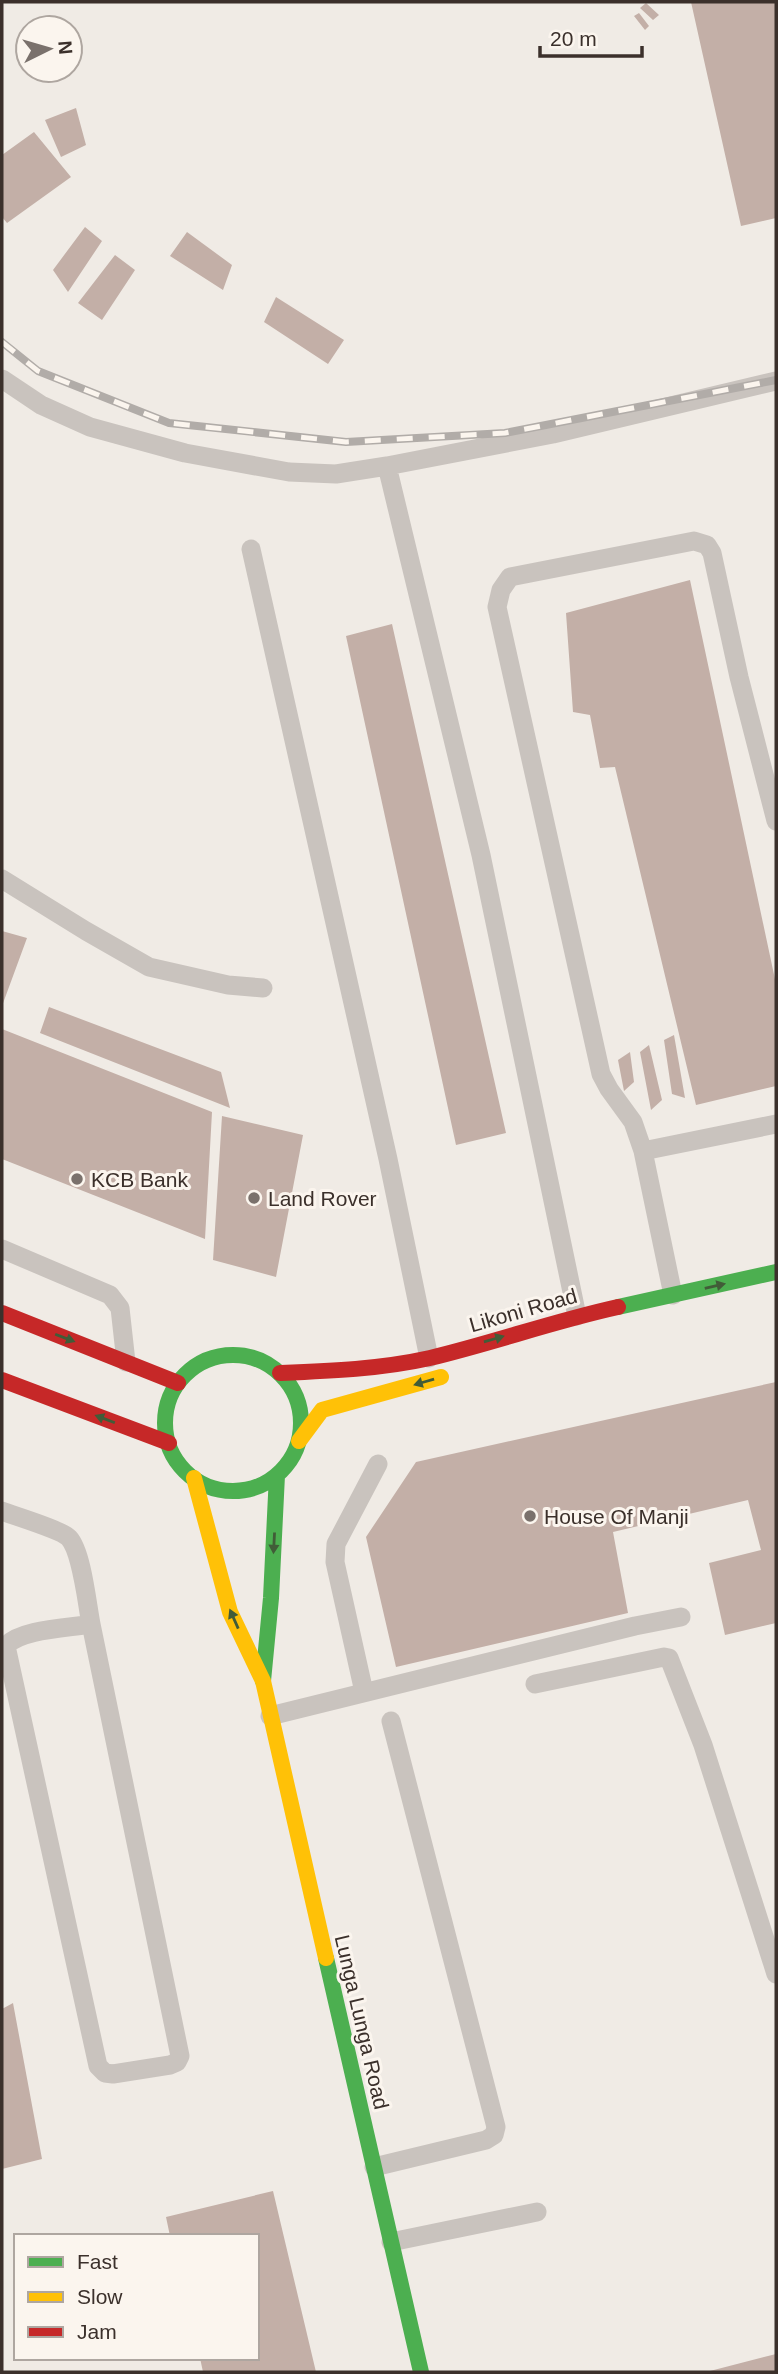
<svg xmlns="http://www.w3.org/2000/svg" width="778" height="2374" viewBox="0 0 778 2374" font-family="Helvetica,sans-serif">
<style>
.building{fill:#c3afa7}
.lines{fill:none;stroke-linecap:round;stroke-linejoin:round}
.lane{stroke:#c9c3be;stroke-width:19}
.fast{stroke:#4caf50;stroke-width:16}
.slow{stroke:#ffc107;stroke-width:16}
.jam{stroke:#c62828;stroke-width:16}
.rail-casing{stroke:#b1aca8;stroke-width:8}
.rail{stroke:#fbf5ee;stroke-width:5;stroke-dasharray:16;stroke-linecap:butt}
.oneway{fill:#415c38}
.poi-dot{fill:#7a716c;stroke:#fbf5ee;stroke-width:2.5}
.labels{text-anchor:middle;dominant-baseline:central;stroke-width:6;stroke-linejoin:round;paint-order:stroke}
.poi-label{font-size:21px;fill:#3b302b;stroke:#fbf5ee;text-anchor:start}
.street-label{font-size:21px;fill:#3b302b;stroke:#fbf5ee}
</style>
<rect width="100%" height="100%" fill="#f0ebe5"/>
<path class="building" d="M 691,2 L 776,2 L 776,218 L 741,226 Z
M 646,3 L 659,15 L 653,20 L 640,8 Z
M 639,13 L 649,26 L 645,30 L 634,16 Z
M 76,108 L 86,145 L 61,157 L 45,120 Z
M 34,132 L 71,177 L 7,223 L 2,217 L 2,155 Z
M 85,227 L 102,241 L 68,292 L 53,270 Z
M 187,232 L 232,265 L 223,290 L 170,256 Z
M 115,255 L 135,270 L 102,320 L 78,303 Z
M 276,297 L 344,340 L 328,364 L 264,322 Z
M 690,580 L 776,984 L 776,1086 L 696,1105 L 615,767 L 600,768 L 590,715 L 573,712 L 566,613 Z
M 392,624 L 506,1133 L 456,1145 L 346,636 Z
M 2,931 L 27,938 L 2,1006 Z
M 49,1007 L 221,1072 L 230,1108 L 40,1033 Z
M 2,1029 L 212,1112 L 205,1239 L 2,1159 Z
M 674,1035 L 685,1098 L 672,1094 L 664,1040 Z
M 649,1045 L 662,1100 L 651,1110 L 640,1052 Z
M 630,1052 L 634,1082 L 624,1091 L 618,1060 Z
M 222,1116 L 303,1135 L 276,1277 L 213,1260 Z
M 776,1382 L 776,1623 L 725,1635 L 709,1563 L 761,1550 L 748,1500 L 613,1532 L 628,1613 L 396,1667 L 366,1537 L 416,1462 Z
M 13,2003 L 42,2159 L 2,2169 L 2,2009 Z
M 273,2191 L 316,2372 L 203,2372 L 200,2358 L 257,2358 L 257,2236 L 170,2236 L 166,2217 Z
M 776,2354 L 776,2372 L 710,2372 L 710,2371 Z"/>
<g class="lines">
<path class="lane" d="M 2,379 L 41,405 L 90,427 L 185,453 L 289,472 L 336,474 L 387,466 L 481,855 L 577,1316
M 387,466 L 553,434 L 776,381
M 251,549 L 388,1159 L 429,1358
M 2,879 L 86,931 L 149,967 L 228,985 L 263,988
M 643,1151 L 776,1124
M 2,1249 L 110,1295 L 120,1308 L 126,1362
M 673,1295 L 643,1151 L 633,1122 L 609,1089 L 601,1074 L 497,607 L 501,590 L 510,577 L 694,541 L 707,545 L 712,553 L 739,677 L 776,821
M 2,1511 C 15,1516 62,1530 69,1538 C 82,1552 87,1604 91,1624 L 180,2056 L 177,2062 L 170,2065 L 113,2074 L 105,2073 L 98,2066 L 6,1646 C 20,1629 70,1628 91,1624
M 535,1684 L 664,1657 L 669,1658 L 703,1745 L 776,1974
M 364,1692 L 335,1562 L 336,1544 L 378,1464
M 270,1716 L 635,1626 L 681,1617
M 374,2167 L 486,2140 L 494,2135 L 496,2127 L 391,1721
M 391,2242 L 537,2212"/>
<path class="fast" d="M 618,1307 L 776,1272
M165 1423a68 68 0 1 1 136 0a68 68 0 1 1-136 0Z
M 263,1681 L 271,1598 L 277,1475
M 326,1958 L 421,2372"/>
<path class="slow" d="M 299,1441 L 322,1410 L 441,1377
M 194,1478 L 230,1612 L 263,1681 L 326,1958"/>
<path class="jam" d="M 2,1313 L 178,1383
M 280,1373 C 330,1371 381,1369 430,1358 C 493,1343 554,1321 618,1307
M 2,1380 L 169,1443"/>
<g class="rail-casing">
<path id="rail" d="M 2,342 L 38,371 L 169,423 L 346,442 L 505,433 L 776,380"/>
</g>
<use href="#rail" class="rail"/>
</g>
<defs><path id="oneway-solid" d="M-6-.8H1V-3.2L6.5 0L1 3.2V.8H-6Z" transform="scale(1.75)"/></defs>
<g class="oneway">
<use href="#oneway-solid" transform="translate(715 1286) rotate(-13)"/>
<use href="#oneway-solid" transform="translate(65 1338) rotate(21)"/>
<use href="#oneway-solid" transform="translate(494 1339) rotate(-16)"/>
<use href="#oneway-solid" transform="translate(424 1382) rotate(164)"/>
<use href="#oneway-solid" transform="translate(105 1419) rotate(-159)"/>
<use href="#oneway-solid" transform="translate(274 1543) rotate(93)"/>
<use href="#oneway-solid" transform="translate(234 1619) rotate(-114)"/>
</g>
<g class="poi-dot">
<circle cx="77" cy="1179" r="7"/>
<circle cx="254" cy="1198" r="7"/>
<circle cx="530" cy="1516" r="7"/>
</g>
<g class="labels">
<g class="poi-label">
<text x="91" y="1179">KCB Bank</text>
<text x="268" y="1198">Land Rover</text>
<text x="544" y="1516">House Of Manji</text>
</g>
<g class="street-label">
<text transform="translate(523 1310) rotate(-16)">Likoni Road</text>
<text transform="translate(362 2022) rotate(77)">Lunga Lunga Road</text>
</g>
</g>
<rect width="778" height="2374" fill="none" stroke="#3b302b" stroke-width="7"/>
<rect x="14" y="2234" width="245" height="126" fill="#fbf5ee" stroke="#aea6a0" stroke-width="2"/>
<rect x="28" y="2257" width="35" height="10" fill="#4caf50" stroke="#aea6a0" stroke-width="2"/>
<text x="77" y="2269" font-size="21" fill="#3b302b">Fast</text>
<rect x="28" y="2292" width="35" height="10" fill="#ffc107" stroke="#aea6a0" stroke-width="2"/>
<text x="77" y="2304" font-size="21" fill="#3b302b">Slow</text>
<rect x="28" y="2327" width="35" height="10" fill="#c62828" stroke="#aea6a0" stroke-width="2"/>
<text x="77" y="2339" font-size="21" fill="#3b302b">Jam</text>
<g transform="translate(49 49) rotate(85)"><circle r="33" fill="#fbf5ee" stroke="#aea6a0" stroke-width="2"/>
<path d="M0-5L12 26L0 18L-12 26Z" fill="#7a716c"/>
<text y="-10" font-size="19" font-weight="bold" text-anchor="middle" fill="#3b302b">N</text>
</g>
<path d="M540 46v10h102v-10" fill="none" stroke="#3b302b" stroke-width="3.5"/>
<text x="550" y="46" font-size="21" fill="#3b302b" stroke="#fbf5ee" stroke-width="5" paint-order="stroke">20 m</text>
</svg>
